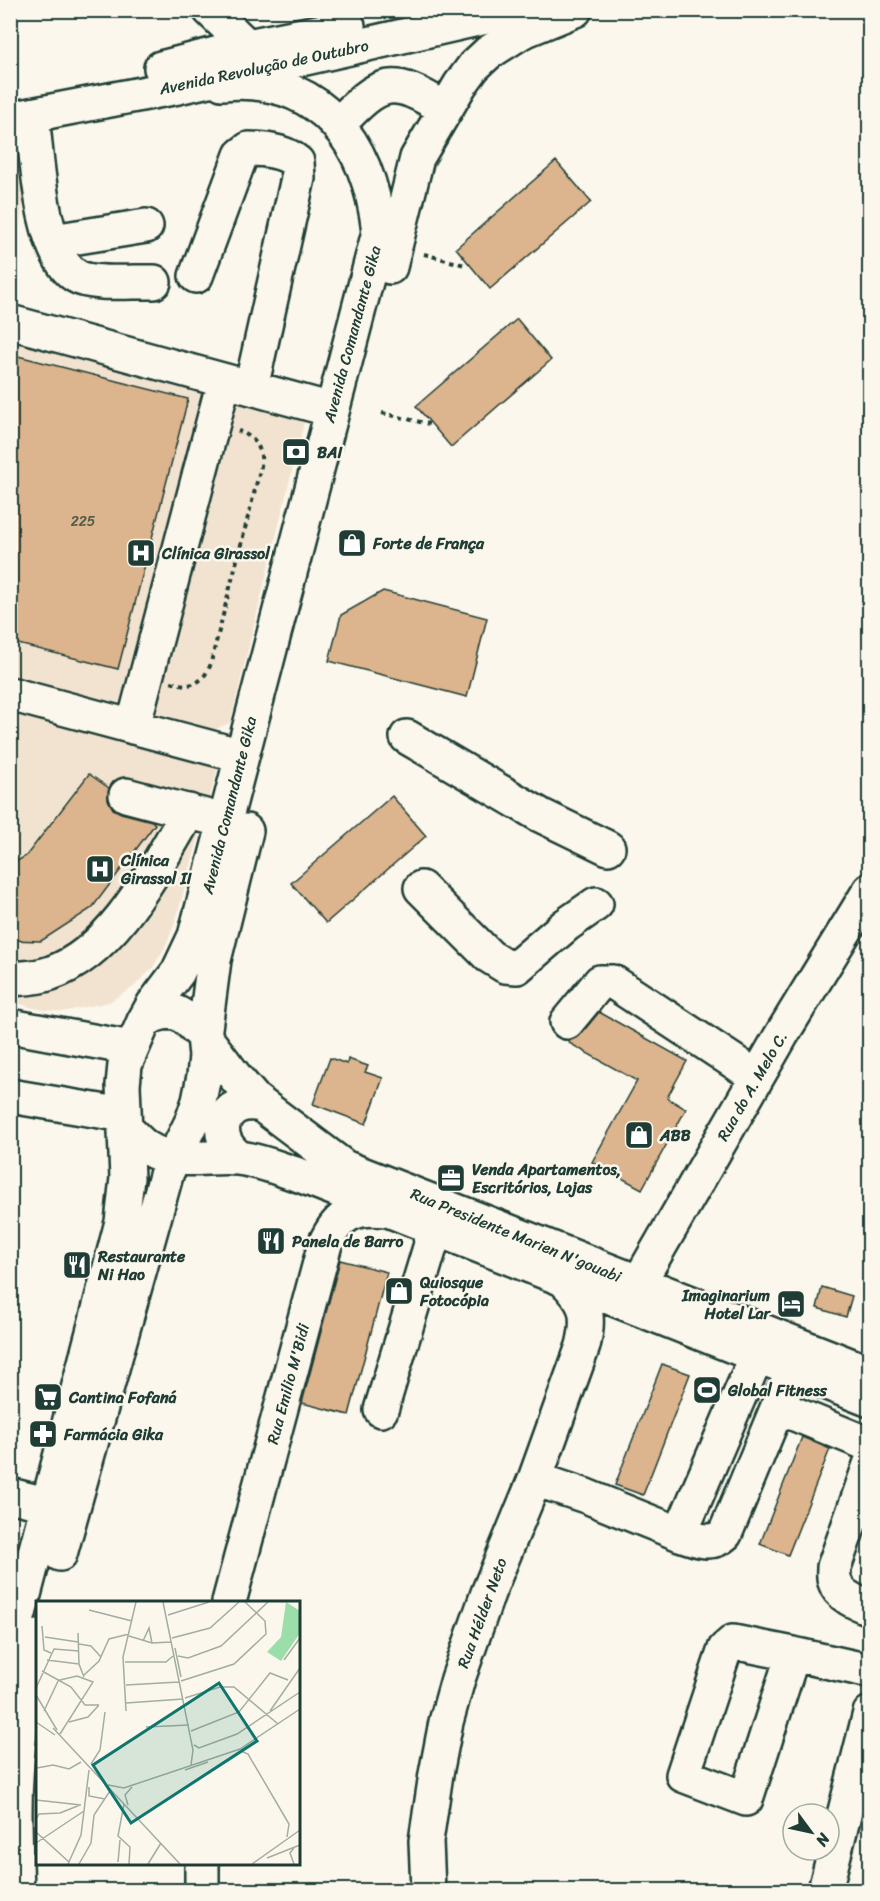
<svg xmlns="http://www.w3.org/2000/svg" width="880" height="1901" viewBox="0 0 880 1901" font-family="Sriracha,sans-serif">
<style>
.built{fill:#f2e3d0}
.building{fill:#dcb48d;stroke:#1f3d34;stroke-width:1.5}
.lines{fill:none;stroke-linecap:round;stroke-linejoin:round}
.minor-casing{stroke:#1f3d34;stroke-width:38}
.major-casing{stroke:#1f3d34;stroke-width:38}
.path{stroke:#1f3d34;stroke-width:4;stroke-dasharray:4.5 4.5;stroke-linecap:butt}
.minor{stroke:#fbf7ec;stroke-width:33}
.major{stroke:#fbf7ec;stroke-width:33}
.labels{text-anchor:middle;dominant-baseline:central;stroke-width:5;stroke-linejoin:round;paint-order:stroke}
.number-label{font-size:14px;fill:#4e5b4a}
.street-label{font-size:16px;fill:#1f3d34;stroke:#fbf7ec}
.poi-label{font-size:16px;font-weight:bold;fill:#1f3d34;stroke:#fbf7ec;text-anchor:start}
.inset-road{fill:none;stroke:#a3ada2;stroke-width:1.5}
.view{fill:#0f766e;fill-opacity:0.15;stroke:#0f766e;stroke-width:3}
.inset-edge{fill:none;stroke:#1f3d34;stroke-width:3}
</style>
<rect width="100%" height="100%" fill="#fbf7ec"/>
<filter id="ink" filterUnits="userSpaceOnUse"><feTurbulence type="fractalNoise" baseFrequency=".0167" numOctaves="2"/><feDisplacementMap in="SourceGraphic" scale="12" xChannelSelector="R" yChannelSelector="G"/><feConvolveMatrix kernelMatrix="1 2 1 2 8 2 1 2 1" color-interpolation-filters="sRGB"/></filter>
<g filter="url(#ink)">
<path class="built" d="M 29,160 L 11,288 L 11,163 Z
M 10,305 L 313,386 L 230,723 L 216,729 L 209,756 L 220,760 L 175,923 L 165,947 L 152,969 L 132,988 L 109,1002 L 62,1012 L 37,1009 L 11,1001 Z"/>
<path class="building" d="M 556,161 L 591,202 L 490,289 L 456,248 Z
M 517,319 L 551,360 L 451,447 L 416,406 Z
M 10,354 L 188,399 L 118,669 L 10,642 Z
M 383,591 L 487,618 L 467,697 L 329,661 L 341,615 Z
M 89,774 L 109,788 L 108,799 L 113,809 L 121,813 L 152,821 L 155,824 L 92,908 L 41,941 L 10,940 L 10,865 L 26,856 Z
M 392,796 L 426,836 L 326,923 L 291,883 Z
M 599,1012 L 687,1061 L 667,1098 L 686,1109 L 642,1189 L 592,1162 L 637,1081 L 569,1043 L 570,1040 L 581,1034 Z
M 330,1058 L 347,1064 L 348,1059 L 368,1066 L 365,1072 L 383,1078 L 366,1124 L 313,1104 Z
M 340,1260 L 387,1272 L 349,1415 L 302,1403 Z
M 822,1287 L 852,1296 L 846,1317 L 817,1308 Z
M 662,1364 L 690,1374 L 643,1495 L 615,1485 Z
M 802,1437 L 830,1449 L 788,1555 L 760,1544 Z"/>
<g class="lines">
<g class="minor-casing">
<path id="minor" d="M 210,10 L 247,46
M 32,115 C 37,154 40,254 76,276 C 92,286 135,281 154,282
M 339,124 C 380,80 392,75 445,109
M 53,241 L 146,226
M 390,267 L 417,158 L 460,85 L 474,66 L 488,53 L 521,32 L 575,10
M 196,276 L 241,155 L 249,149 C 266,149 284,151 297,162 L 298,178 L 251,388
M 10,322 L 332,410
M 10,694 L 242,756
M 133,727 L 224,381
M 407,737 L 540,815 L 608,848
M 126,795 L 209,817
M 421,888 L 489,956 L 505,966 L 517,967 L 566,925 L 596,904
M 10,979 C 24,978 38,978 51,973 C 115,951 156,866 189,811
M 144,1021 L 155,1015 L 166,1012 L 177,1013 L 187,1019 L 204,1036 L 236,1078 L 255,1100 L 344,1167 L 870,1373
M 567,1022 L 600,982 L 613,982 L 757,1077
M 10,1026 L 131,1048
M 10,1096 L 124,1115
M 126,1129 C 133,1135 139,1143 147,1148 C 175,1166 207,1155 238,1158 C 260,1160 282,1170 302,1176 L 870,1400
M 240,1158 C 208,1137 223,1096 261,1105
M 638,1284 L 782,1034 L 870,890
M 757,1355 L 680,1534 C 696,1539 711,1547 725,1534 L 793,1370
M 778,1407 L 863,1442 L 870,1447
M 381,1410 L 431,1244 L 430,1234 L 424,1224
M 870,1465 L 834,1567 C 834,1572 833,1578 835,1582 C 839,1596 857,1603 870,1608
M 535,1479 L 586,1496 L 680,1534
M 10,1495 L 49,1505
M 60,1554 L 167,1172 L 192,1121 L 199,1101 L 204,1076 L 206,1056 L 204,1036 L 214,960 L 246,831
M 229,1602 L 325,1244 C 338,1215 354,1206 385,1210
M 10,1648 L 122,1222 L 127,1178 L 123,1085 L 125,1065 L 144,1021 L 153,1005 L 178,972 L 195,936 L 379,232 C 369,142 320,74 222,83
M 793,1654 L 733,1642 L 725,1649 L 683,1775 L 746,1799 L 793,1654 L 870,1671
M 202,1864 L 202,1890
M 17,1890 C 16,1864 15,1838 15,1811 C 15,1755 24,1691 38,1637
M 428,1890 L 426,1841 L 436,1774 L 446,1722 L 458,1679 L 488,1593 L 535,1479 L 583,1346 C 591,1313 586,1301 562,1278
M 825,1890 L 870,1713"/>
</g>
<g class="major-casing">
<path id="major" d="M 161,68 L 247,46 L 348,26
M 10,119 L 178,87 L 517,10"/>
</g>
<path class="path" d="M 424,254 L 465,265
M 382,413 L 429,424
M 171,682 C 191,688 201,685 210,666 L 261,466 C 263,448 255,437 238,431"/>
<use href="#minor" class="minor"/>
<use href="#major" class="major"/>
</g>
</g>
<defs>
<g id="bank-square" transform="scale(1.5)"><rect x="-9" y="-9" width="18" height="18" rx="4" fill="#1f3d34" stroke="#fbf7ec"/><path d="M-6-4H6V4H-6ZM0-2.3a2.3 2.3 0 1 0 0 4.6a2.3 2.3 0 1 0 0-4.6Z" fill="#fff"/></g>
<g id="shop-square" transform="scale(1.5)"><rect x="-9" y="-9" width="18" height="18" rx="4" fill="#1f3d34" stroke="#fbf7ec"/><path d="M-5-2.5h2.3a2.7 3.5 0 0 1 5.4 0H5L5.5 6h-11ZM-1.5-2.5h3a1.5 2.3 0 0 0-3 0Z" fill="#fff"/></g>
<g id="hospital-square" transform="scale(1.5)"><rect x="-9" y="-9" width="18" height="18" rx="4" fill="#1f3d34" stroke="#fbf7ec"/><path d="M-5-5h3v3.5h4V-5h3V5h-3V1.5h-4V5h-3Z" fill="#fff"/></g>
<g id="office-square" transform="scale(1.5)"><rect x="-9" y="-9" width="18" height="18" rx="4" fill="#1f3d34" stroke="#fbf7ec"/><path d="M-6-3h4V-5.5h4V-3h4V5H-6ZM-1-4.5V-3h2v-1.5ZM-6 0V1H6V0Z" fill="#fff"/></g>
<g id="restaurant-square" transform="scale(1.5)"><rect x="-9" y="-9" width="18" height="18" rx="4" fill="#1f3d34" stroke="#fbf7ec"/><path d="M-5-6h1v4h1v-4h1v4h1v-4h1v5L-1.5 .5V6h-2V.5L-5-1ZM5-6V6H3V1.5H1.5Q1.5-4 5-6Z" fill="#fff"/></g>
<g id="hotel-square" transform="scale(1.5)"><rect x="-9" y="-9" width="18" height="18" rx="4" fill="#1f3d34" stroke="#fbf7ec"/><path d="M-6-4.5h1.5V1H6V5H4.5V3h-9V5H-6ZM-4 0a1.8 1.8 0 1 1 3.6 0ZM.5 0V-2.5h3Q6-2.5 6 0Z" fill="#fff"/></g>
<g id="stadium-square" transform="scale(1.5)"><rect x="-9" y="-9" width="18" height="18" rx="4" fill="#1f3d34" stroke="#fbf7ec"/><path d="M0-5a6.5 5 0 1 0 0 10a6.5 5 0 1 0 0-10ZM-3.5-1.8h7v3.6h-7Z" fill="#fff"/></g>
<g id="supermarket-square" transform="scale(1.5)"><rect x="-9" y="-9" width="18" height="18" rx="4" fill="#1f3d34" stroke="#fbf7ec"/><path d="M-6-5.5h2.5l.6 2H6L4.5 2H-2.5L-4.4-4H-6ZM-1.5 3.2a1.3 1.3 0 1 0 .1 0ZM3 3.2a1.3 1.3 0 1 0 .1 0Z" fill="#fff"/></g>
<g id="pharmacy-square" transform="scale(1.5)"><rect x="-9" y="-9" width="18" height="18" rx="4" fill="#1f3d34" stroke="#fbf7ec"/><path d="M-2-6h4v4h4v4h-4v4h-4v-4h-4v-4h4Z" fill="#fff"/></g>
</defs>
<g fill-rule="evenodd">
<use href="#bank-square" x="296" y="452"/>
<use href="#shop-square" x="352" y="543"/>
<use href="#hospital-square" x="141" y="553"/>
<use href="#hospital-square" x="100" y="869"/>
<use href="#shop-square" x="639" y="1135"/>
<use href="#office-square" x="451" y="1178"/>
<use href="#restaurant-square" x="271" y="1241"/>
<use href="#restaurant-square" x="77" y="1265"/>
<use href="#shop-square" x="399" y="1291"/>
<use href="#hotel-square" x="791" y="1304"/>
<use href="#stadium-square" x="707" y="1390"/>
<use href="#supermarket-square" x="48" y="1397"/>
<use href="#pharmacy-square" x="43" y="1434"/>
</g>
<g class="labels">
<g class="number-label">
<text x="83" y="521">225</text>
</g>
<g class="street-label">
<text transform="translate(264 67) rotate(-12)">Avenida Revolução de Outubro</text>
<text transform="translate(352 334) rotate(-75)">Avenida Comandante Gika</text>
<text transform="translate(229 805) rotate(-76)">Avenida Comandante Gika</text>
<text transform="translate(752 1086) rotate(-60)">Rua do A. Melo C.</text>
<text transform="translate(516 1235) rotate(22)">Rua Presidente Marien N'gouabi</text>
<text transform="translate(288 1384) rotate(-75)">Rua Emilio M'Bidi</text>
<text transform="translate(482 1613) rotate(-70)">Rua Hélder Neto</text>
</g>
<g class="poi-label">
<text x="317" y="452">BAI</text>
<text x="373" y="543">Forte de França</text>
<text x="162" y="553">Clínica Girassol</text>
<text x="121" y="860">Clínica<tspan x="121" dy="18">Girassol II</tspan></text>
<text x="660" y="1135">ABB</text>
<text x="472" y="1169">Venda Apartamentos,<tspan x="472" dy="18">Escritórios, Lojas</tspan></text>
<text x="292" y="1241">Panela de Barro</text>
<text x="98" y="1256">Restaurante<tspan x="98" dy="18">Ni Hao</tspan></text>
<text x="420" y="1282">Quiosque<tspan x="420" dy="18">Fotocópia</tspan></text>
<text x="770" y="1295" text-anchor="end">Imaginarium<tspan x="770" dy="18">Hotel Lar</tspan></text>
<text x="728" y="1390">Global Fitness</text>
<text x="69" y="1397">Cantina Fofaná</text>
<text x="64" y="1434">Farmácia Gika</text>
</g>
</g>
<g transform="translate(36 1601)">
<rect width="264" height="264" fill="#fbf7ec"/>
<path d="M 250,1 L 264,10 L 264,32 L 245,60 L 231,51 L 245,36 Z" fill="#9bdeaa"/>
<path class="inset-road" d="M 127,1 L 157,149 L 155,164M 53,9 L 96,20M 132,14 L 173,1M 6,25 L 8,49 L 15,52M 42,32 L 43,63 L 48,76M 93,35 L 116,42 L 135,41M 9,36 L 42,41M 136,37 L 174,27 L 203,1M 107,40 L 113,27 L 116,42M 43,43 L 55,45 L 65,56M 139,47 L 145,76M 142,55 L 152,57 L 185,45 L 232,1M 11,59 L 43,63M 248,59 L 264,37M 89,61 L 130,61 L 137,55M 6,70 L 35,86 L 49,104 L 63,104M 48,74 L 63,60 L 73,38 L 93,33M 145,80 L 198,63 L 230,33 L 229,20 L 209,1M 90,84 L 143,81M 0,87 L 18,48 L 43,50M 0,94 L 21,129M 149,97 L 184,86 L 198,86 L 242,123M 90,102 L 147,98M 8,110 L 23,78M 90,110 L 87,56 L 100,1M 234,110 L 264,67M 0,121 L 19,134M 33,121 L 52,116 L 63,104M 110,126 L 153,124M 17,127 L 144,263M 155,130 L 203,111 L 234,72 L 252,79M 24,133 L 57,81 L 41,75 L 24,79M 158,144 L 163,147 L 201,133 L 264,91M 205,150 L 212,153 L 253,223 L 251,236M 55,163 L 64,149 L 69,111M 1,167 L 17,164 L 33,168 L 45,161M 149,169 L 172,161M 72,184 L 88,187 L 204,148 L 264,108M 53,186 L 53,195 L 69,198M 0,199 L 45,204M 88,203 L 82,235 L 94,246 L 93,263M 92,204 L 89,194 L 96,186M 0,218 L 3,213 L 24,212 L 44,204M 0,231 L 33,261M 0,242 L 48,210M 258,247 L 254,252 L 258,263M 231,257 L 264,244M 82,261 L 84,239M 32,263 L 45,234 L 53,169M 43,263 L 55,242 L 58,214 L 74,190M 112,263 L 125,242M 216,263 L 264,229"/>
<path class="view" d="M 183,82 L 221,140 L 95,222 L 57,164 Z"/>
<rect width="264" height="264" class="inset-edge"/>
</g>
<rect width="880" height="1901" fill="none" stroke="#fbf7ec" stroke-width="36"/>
<rect x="18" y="18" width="844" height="1865" fill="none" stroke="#1f3d34" stroke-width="2" filter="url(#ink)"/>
<g transform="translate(811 1832) rotate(123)"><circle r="28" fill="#fbf7ec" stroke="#a3ada2" stroke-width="1.5"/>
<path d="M0-4.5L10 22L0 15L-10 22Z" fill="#1f3d34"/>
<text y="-9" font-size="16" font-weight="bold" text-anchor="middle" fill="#1f3d34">N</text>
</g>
</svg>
